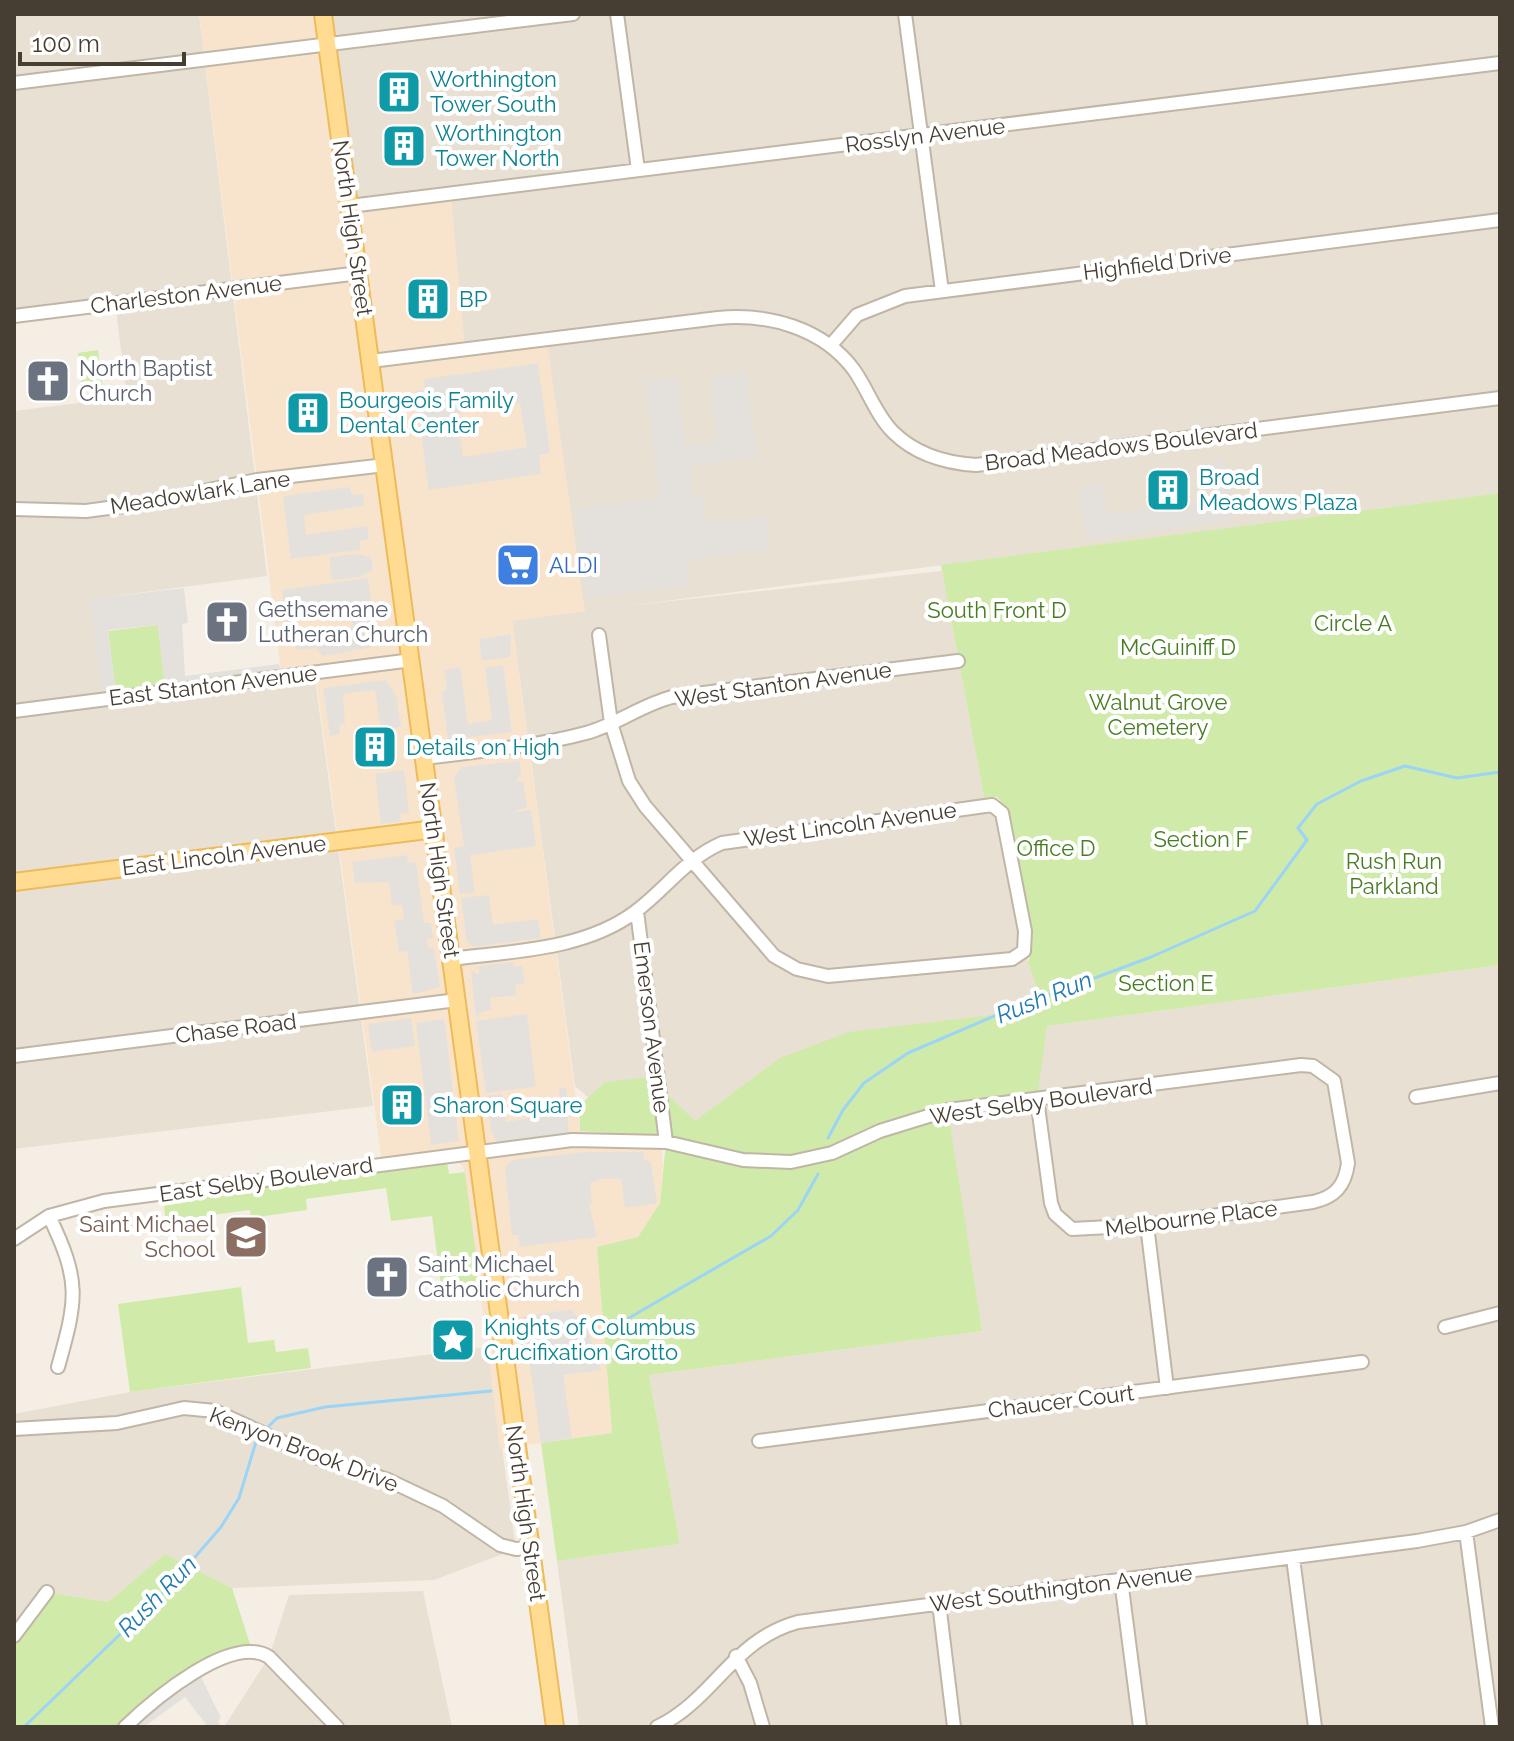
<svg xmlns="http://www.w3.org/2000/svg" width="1514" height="1741" viewBox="0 0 1514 1741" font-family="Raleway,sans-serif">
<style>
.residential{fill:#e8e0d2}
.commercial{fill:#f8e4cd}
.green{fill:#d0eba9}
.parking{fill:#e4e1dd;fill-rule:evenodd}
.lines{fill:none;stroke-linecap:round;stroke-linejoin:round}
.stream{stroke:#9bd4f6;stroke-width:3}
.minor-casing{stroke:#c0b6a6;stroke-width:16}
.major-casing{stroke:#edbb59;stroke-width:20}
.minor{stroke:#fff;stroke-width:12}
.major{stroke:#ffdc92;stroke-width:16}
.labels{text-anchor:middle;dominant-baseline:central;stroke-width:8;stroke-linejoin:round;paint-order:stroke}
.culture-label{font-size:22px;fill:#0d838f;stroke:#fff;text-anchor:start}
.street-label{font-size:22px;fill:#463e33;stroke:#fff}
.worship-label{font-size:22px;fill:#5b616d;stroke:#fff;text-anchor:start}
.shop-label{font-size:22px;fill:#366cbe;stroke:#fff;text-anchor:start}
.park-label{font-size:22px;fill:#477c22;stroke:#fff}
.education-label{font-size:22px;fill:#785e54;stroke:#fff;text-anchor:end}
.water-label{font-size:24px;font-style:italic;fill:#237ab2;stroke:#fff}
</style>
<rect width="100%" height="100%" fill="#f4eee4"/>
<path class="residential" d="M 14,14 L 199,14 L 267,576 L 91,599 L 102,695 L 314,672 L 373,1106 L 14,1149 L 14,411 L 127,397 L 115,303 L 14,316 Z
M 324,14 L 1500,14 L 1500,493 L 626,606 L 942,571 L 984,796 L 993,797 L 1028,962 L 1045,1009 L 1047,1026 L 1500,965 L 1500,1727 L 579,1727 L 557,1561 L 680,1544 L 649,1375 L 982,1331 L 947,1110 L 638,1141 L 575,1086 L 512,620 L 585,611 L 465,351 L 450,195 L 349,208 Z
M 488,1347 L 516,1549 L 434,1580 L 232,1588 L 165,1554 L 108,1602 L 47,1592 L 14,1622 L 14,1414 L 130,1392 Z
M 423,1591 L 452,1727 L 224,1727 L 269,1657 L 289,1595 Z"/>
<path class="commercial" d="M 199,14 L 324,14 L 349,208 L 451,195 L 465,350 L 547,342 L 585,611 L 512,621 L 580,1130 L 659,1136 L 663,1163 L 660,1203 L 638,1238 L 597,1247 L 612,1433 L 500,1449 L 465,1172 L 460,1163 L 447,1162 L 383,1170 L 315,672 L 281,672 Z"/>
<path class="green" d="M 98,350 L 102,385 L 82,387 L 78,353 Z
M 1500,493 L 1500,965 L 1047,1026 L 1037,1099 L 948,1110 L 982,1331 L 649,1375 L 680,1544 L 557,1561 L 541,1443 L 612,1433 L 597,1247 L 638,1237 L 660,1203 L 666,1142 L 671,1137 L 580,1131 L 579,1106 L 605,1082 L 649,1077 L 695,1121 L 780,1058 L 849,1032 L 1044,1009 L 1028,962 L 1032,950 L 1006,807 L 997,797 L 984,797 L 941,565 Z
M 158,625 L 165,687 L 116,694 L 108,631 Z
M 447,1162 L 449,1174 L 465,1172 L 480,1284 L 443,1301 L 432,1216 L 391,1221 L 386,1188 L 306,1199 L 307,1210 L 251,1218 L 250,1210 L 166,1221 L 163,1199 Z
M 241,1287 L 248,1343 L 274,1340 L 276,1352 L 308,1348 L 311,1368 L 130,1392 L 118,1304 Z
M 165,1554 L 232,1588 L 250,1644 L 215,1656 L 118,1727 L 14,1727 L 14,1636 L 47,1592 L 108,1602 Z"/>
<path class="parking" d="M 538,363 L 550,453 L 539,455 L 541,474 L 429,490 L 415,391 L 425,390 L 424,379 ZM 520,403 L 527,447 L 463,457 L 456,413 Z
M 746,372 L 757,457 L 690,466 L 693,495 L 702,497 L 706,523 L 766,516 L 771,549 L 686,560 L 689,585 L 586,598 L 574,509 L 660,498 L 645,381 L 676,377 L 686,445 L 717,441 L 709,377 Z
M 1224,459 L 1232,521 L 1086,540 L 1079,486 L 1102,483 L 1107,514 L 1212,500 L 1208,462 Z
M 350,487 L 352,495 L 363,494 L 364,506 L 304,515 L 306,535 L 367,526 L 369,539 L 360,541 L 360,550 L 291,559 L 283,496 Z
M 358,554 L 371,557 L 373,570 L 360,577 L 332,580 L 329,557 Z
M 368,578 L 372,610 L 351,613 L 349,602 L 300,609 L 296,620 L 298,630 L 307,634 L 353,628 L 352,619 L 372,617 L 375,639 L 369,641 L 373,647 L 323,656 L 315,648 L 297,650 L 288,634 L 282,590 Z
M 184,588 L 188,623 L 182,624 L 185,676 L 279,664 L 281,672 L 165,687 L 158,625 L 108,630 L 116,694 L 102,695 L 90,599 Z
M 511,634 L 510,657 L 482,661 L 479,639 Z
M 503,665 L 512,732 L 448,740 L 442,692 L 447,690 L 444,670 L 460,667 L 468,724 L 492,720 L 485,668 Z
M 386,680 L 396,695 L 401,727 L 381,729 L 375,690 L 343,694 L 345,724 L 339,725 L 340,734 L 330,736 L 323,688 Z
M 520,761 L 521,773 L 516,782 L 523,781 L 527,807 L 511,813 L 531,810 L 536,846 L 470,855 L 475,892 L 460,894 L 454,848 L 464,846 L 454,777 L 462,767 Z
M 404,770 L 409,812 L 400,814 L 401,822 L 381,824 L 375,774 Z
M 407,855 L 408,863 L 416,862 L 424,923 L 431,923 L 433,938 L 427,939 L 428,946 L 434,949 L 440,987 L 413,994 L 407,951 L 399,952 L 394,921 L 404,919 L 402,905 L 392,906 L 389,882 L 355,883 L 352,862 Z
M 489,895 L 493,925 L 538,919 L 541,938 L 473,947 L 467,942 L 461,898 Z
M 512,962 L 515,967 L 522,966 L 525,983 L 515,985 L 516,995 L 490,998 L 491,1010 L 481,1012 L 476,1018 L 471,970 L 479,975 L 479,966 Z
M 527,1014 L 536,1087 L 486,1093 L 476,1021 Z
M 411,1018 L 415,1046 L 372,1052 L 368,1024 Z
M 444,1019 L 459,1141 L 431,1145 L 416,1023 Z
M 559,1088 L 566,1088 L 569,1135 L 497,1144 L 491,1130 L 486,1096 L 502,1094 L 506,1122 L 561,1113 Z
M 585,1152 L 643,1152 L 644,1159 L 651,1163 L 657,1203 L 625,1208 L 621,1179 L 601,1179 L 590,1183 L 592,1203 L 589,1204 L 597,1237 L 520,1247 L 518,1235 L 512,1235 L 505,1168 L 512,1160 Z
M 571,1309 L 589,1333 L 601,1370 L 563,1375 L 572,1438 L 541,1443 L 523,1317 Z
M 200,1675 L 221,1718 L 218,1721 L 221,1727 L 208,1727 L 185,1697 L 144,1727 L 132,1727 Z"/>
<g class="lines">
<path class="stream" d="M 828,1138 L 843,1110 L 864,1083 L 908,1053 L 1006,1011 L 1151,957 L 1255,911 L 1307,840 L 1298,828 L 1317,804 L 1361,781 L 1405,766 L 1457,778 L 1500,772
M 608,1330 L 771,1236 L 798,1210 L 818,1174
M 268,1427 L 277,1418 L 325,1407 L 491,1391
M 24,1727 L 170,1586 L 221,1527 L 239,1498 L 256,1442"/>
<g class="minor-casing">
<path id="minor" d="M 617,14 L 638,170
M 905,14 L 942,291
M 14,83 L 573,14
M 350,206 L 1500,63
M 14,316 L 359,273
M 831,345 L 857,315 L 905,296 L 1500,220
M 371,361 L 718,318 C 768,313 823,328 854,370 C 868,390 876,415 893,432 C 916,455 945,463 976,465 L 1500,398
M 14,509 L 86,511 L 146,503 L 257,480 L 385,465
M 14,711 L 412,660
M 425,758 C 478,751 534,747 586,733 C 616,725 641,705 672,697 L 958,661
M 637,911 L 666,1142
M 452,959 C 513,951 584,950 635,912 C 666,889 685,859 722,843 L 992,805 L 1002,813 L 1025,931 L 1024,951 L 1012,959 L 828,976 L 797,969 L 774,956 L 645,806 L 629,781 L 611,723 L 599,635
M 14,1056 L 457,1000
M 1416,1097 L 1500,1083
M 49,1216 C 81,1282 77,1299 58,1367
M 1147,1225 L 1167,1388
M 14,1239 L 49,1216 L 104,1201 L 572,1140 L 666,1142 L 743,1160 L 791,1162 L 832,1153 L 880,1131 L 948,1110 L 1301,1065 L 1313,1066 L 1334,1081 L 1348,1163 C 1345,1186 1335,1197 1313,1202 L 1147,1225 L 1072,1229 L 1055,1214 L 1051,1203 L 1037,1099
M 1445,1327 L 1500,1313
M 14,1429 L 117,1423 L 184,1408 L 215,1411 L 315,1457 L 388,1480 L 443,1506 L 500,1545 L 516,1549 L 531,1548
M 759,1441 L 1362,1362
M 1466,1532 L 1492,1727
M 1293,1558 L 1315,1727
M 1121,1580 L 1140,1727
M 939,1603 L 954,1727
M 14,1636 L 47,1592
M 736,1656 L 750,1683 L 763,1727
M 125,1727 C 152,1701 231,1633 269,1657 L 337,1727
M 657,1727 C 715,1699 732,1640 798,1622 L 1417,1541 L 1466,1532 L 1500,1520"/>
</g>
<g class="major-casing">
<path id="major" d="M 323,14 L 555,1727
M 14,882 L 435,829"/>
</g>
<use href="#minor" class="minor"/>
<use href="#major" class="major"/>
</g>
<defs>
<g id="building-square" transform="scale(2.3)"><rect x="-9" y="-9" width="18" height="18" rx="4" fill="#0f9aa8" stroke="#fff"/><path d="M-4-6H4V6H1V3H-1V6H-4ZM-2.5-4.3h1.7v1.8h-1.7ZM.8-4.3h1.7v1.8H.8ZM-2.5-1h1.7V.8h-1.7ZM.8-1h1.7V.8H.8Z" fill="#fff"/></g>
<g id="church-square" transform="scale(2.3)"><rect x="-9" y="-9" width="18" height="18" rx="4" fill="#6b7280" stroke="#fff"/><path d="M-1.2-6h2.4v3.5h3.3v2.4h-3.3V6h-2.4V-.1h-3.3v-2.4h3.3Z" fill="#fff"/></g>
<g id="supermarket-square" transform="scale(2.3)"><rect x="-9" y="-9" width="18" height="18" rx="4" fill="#3f7fe0" stroke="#fff"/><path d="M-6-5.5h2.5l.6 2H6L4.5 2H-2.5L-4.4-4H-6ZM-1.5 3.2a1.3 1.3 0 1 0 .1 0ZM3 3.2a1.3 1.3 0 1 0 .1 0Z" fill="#fff"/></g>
<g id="school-square" transform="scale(2.3)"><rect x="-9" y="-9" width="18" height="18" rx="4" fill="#8d6e63" stroke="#fff"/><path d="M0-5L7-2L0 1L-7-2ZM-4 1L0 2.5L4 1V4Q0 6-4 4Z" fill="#fff"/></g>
<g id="sight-square" transform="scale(2.3)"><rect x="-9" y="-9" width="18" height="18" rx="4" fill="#0f9aa8" stroke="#fff"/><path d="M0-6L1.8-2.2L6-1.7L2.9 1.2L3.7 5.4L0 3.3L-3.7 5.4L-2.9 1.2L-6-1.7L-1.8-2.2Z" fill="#fff"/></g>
</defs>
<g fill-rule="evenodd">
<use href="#building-square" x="399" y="92"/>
<use href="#building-square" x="404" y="146"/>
<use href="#building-square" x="428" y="299"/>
<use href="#church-square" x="48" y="381"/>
<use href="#building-square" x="308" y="413"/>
<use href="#building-square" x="1168" y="490"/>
<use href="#supermarket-square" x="518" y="565"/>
<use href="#church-square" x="227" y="622"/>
<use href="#building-square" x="375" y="747"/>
<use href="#building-square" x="402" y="1105"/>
<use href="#school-square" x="246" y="1237"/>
<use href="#church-square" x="387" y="1277"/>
<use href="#sight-square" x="453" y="1340"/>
</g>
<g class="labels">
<g class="culture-label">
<text x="430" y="79">Worthington<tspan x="430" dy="25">Tower South</tspan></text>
<text x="435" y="133">Worthington<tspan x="435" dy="25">Tower North</tspan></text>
<text x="459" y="299">BP</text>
<text x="339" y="400">Bourgeois Family<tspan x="339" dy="25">Dental Center</tspan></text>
<text x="1199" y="477">Broad<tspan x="1199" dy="25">Meadows Plaza</tspan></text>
<text x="406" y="747">Details on High</text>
<text x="433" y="1105">Sharon Square</text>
<text x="484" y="1327">Knights of Columbus<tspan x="484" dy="25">Crucifixation Grotto</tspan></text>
</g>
<g class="street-label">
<text transform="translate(925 135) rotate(-7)">Rosslyn Avenue</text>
<text transform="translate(353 228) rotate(82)">North High Street</text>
<text transform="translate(1157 263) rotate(-7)">Highfield Drive</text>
<text transform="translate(186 294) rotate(-7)">Charleston Avenue</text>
<text transform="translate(1121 446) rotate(-7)">Broad Meadows Boulevard</text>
<text transform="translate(200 492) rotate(-9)">Meadowlark Lane</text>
<text transform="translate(783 684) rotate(-8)">West Stanton Avenue</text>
<text transform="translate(213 685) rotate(-7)">East Stanton Avenue</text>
<text transform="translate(850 824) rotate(-8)">West Lincoln Avenue</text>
<text transform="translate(224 855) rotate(-7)">East Lincoln Avenue</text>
<text transform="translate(440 870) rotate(82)">North High Street</text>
<text transform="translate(652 1027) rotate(83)">Emerson Avenue</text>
<text transform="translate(236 1028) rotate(-7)">Chase Road</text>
<text transform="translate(1041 1101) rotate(-8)">West Selby Boulevard</text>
<text transform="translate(266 1179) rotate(-8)">East Selby Boulevard</text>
<text transform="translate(1191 1218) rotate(-7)">Melbourne Place</text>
<text transform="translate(1061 1401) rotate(-7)">Chaucer Court</text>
<text transform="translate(304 1449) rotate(21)">Kenyon Brook Drive</text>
<text transform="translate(526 1513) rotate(82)">North High Street</text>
<text transform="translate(1061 1588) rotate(-7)">West Southington Avenue</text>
</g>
<g class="worship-label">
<text x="79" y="368">North Baptist<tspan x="79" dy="25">Church</tspan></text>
<text x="258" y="609">Gethsemane<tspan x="258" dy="25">Lutheran Church</tspan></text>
<text x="418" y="1264">Saint Michael<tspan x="418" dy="25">Catholic Church</tspan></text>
</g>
<g class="shop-label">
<text x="549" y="565">ALDI</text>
</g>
<g class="park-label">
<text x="997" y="610">South Front D</text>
<text x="1353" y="623">Circle A</text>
<text x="1178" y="647">McGuiniff D</text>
<text x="1158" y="702">Walnut Grove<tspan x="1158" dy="25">Cemetery</tspan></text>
<text x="1201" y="839">Section F</text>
<text x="1056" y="848">Office D</text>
<text x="1394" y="861">Rush Run<tspan x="1394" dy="25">Parkland</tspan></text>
<text x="1166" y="983">Section E</text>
</g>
<g class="education-label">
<text x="215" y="1224">Saint Michael<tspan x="215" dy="25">School</tspan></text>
</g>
<g class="water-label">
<text transform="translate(1044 997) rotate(-22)">Rush Run</text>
<text transform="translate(157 1596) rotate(-46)">Rush Run</text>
</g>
</g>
<rect width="1514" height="1741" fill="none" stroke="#463e33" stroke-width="32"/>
<path d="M20 52v12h164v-12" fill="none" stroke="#463e33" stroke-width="4"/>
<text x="32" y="52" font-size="24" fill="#463e33" stroke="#ffffff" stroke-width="6" paint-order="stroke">100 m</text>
</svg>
